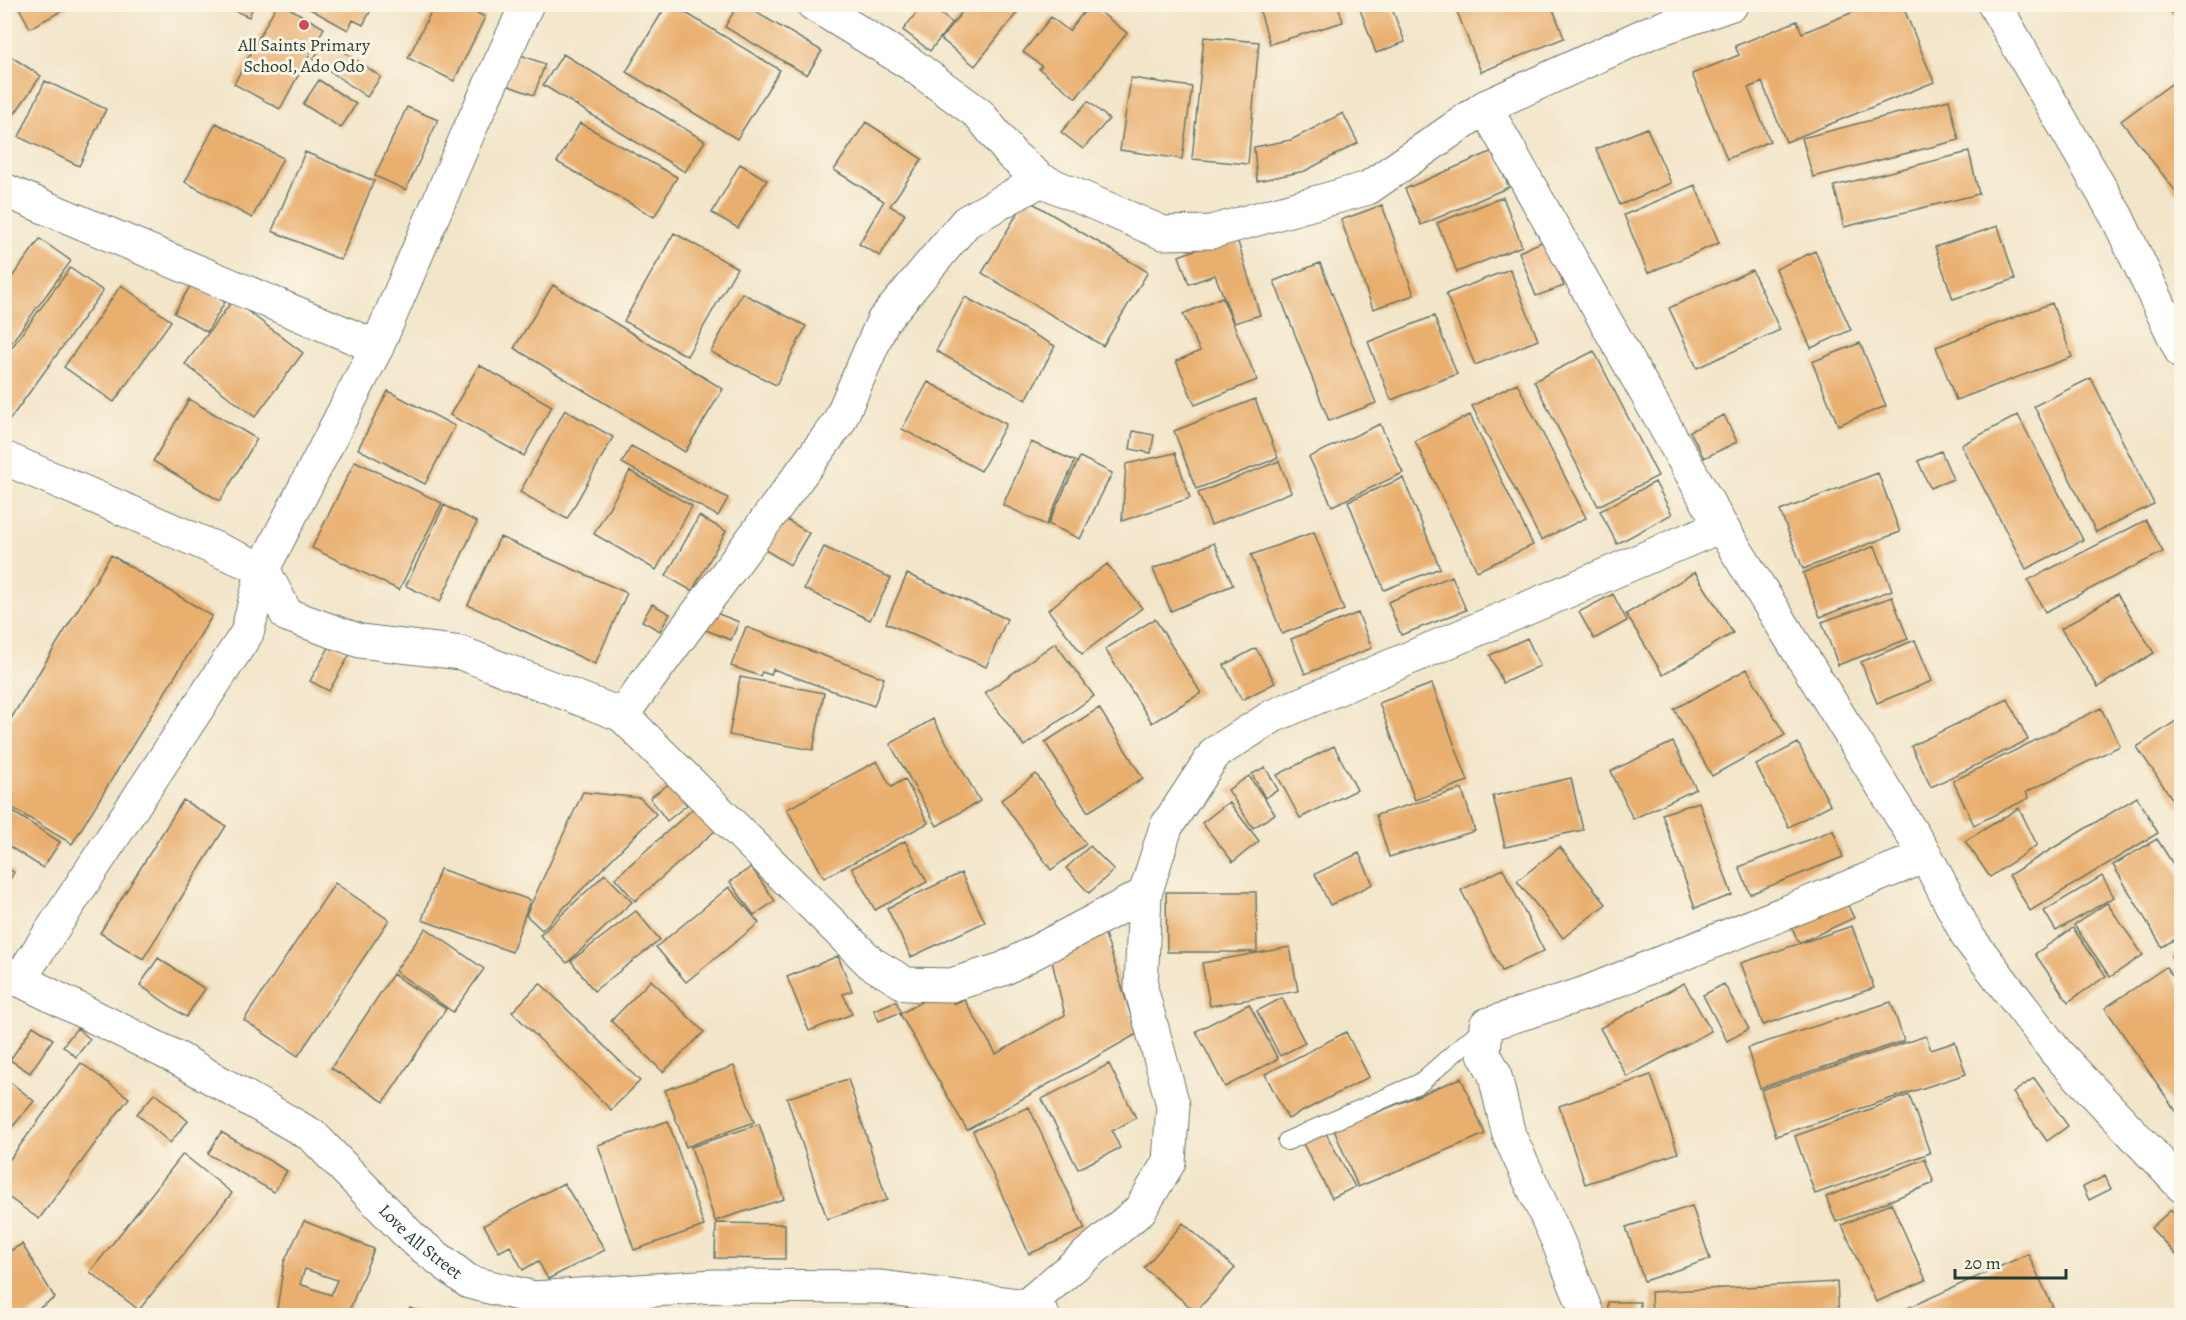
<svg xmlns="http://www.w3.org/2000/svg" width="2186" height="1320" viewBox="0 0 2186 1320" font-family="Alegreya,serif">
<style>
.building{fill:#e9af6e;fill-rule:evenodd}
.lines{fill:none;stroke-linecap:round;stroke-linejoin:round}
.service-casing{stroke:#697868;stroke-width:20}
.minor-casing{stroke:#697868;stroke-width:35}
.service{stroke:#fff;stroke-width:18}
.minor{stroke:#fff;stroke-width:33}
.poi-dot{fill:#d1495b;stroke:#fcf5e5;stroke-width:2}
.labels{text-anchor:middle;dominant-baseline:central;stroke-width:6;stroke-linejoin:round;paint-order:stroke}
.poi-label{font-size:18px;fill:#1f3d34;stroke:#fcf5e5}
.street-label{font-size:18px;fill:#1f3d34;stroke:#fcf5e5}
</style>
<rect width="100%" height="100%" fill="#fcf5e5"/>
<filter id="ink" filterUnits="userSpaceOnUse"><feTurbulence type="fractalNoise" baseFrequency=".0167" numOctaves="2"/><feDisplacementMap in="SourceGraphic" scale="12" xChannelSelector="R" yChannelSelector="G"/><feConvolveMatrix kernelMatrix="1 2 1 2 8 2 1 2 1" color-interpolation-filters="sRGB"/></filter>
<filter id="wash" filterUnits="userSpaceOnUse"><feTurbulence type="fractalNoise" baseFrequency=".008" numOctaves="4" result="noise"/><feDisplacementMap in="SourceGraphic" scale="24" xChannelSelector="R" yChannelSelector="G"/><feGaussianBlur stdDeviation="1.35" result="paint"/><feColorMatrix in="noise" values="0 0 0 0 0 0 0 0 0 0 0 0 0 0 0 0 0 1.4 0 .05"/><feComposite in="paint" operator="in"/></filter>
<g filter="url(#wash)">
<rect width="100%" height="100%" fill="#f2e5c9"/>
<g id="blocks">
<path class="building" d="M 17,4 L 67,4 L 69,7 L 30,28 Z
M 219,4 L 254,4 L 249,17 Z
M 277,4 L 282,4 L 324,28 L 280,109 L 234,84 Z
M 301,4 L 374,4 L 363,25 L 353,20 L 348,30 Z
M 435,4 L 460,4 L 485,17 L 454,81 L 408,58 Z
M 667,4 L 671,4 L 780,70 L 737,139 L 626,72 Z
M 738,4 L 742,4 L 822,51 L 807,75 L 725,27 Z
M 923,4 L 929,4 L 952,23 L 930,51 L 903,30 Z
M 968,4 L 1024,4 L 975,66 L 941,39 Z
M 1090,4 L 1127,33 L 1076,98 L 1039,69 L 1042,66 L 1023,52 L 1051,17 L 1069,31 Z
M 1358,4 L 1390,4 L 1405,42 L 1376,53 Z
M 1454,4 L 1551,4 L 1564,38 L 1481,72 Z
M 1873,4 L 1902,4 L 1934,82 L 1786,142 L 1762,82 L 1748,88 L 1770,141 L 1727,159 L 1692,74 L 1739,55 L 1735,46 L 1797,21 L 1802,33 Z
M 2165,4 L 2182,4 L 2182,26 Z
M 1258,5 L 1338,5 L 1343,22 L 1270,44 Z
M 1204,37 L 1259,42 L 1248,164 L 1192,159 Z
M 327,40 L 381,77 L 367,97 L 313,59 Z
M 4,52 L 41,76 L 4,129 Z
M 518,54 L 545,64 L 534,95 L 506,85 Z
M 563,54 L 705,141 L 685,172 L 543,85 Z
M 2182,76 L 2182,190 L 2177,193 L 2121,121 Z
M 1131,78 L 1192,87 L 1182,159 L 1120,150 Z
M 319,80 L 356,104 L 341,128 L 303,104 Z
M 45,81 L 106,109 L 79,166 L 19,137 Z
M 1949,100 L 1959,140 L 1813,177 L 1802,138 Z
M 1088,101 L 1109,119 L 1083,149 L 1061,132 Z
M 407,107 L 438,120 L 406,190 L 375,176 Z
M 1343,113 L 1358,143 L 1305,171 L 1257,181 L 1254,147 L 1291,140 Z
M 866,122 L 922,159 L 890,206 L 905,214 L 880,256 L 859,244 L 884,201 L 834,170 Z
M 216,123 L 283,158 L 252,218 L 185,182 Z
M 580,123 L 677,177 L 654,217 L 557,162 Z
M 1647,128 L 1671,183 L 1620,205 L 1596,149 Z
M 1493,151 L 1509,187 L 1421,225 L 1405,189 Z
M 305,152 L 374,181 L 341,260 L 272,231 Z
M 1969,152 L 1979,194 L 1844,227 L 1834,186 Z
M 740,164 L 767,180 L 738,228 L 712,213 Z
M 1695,185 L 1719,243 L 1648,273 L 1624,215 Z
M 1503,197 L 1522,246 L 1457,272 L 1437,223 Z
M 1026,199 L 1148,272 L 1103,346 L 982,273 Z
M 1382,205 L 1414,295 L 1373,309 L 1341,220 Z
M 1998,226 L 2015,279 L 1953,299 L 1935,247 Z
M 674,233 L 737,268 L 687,356 L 624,321 Z
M 40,239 L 71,261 L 4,353 L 4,288 Z
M 1546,240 L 1564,286 L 1536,296 L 1519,252 Z
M 1238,242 L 1260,315 L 1234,323 L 1215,275 L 1189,284 L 1179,256 L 1205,246 Z
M 1815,251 L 1851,330 L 1811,348 L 1776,269 Z
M 1320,263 L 1376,403 L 1329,421 L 1274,281 Z
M 70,268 L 103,291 L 8,422 L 4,420 L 4,358 Z
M 1510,269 L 1538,340 L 1475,365 L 1446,294 Z
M 1752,270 L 1780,330 L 1697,368 L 1669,308 Z
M 192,283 L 225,302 L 207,332 L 174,313 Z
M 121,285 L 171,321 L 114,402 L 64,367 Z
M 553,285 L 723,389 L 685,452 L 514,348 Z
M 742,293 L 806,326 L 776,385 L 711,352 Z
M 965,297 L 1055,346 L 1026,400 L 936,351 Z
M 1222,297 L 1257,380 L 1195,405 L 1176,361 L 1200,351 L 1183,314 Z
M 233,300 L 303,353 L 255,417 L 185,364 Z
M 2052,303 L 2072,357 L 1956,400 L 1936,347 Z
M 1434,316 L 1457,374 L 1391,400 L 1368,342 Z
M 1860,343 L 1886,406 L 1838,425 L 1812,362 Z
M 1594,351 L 1658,476 L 1598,506 L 1534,381 Z
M 479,365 L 552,406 L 524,456 L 450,415 Z
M 2091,378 L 2154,504 L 2096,532 L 2034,406 Z
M 928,382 L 1006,424 L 981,471 L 902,429 Z
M 1517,383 L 1586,518 L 1541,540 L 1472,406 Z
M 388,391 L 455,426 L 425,484 L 358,449 Z
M 189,399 L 257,439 L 220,501 L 153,461 Z
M 1255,399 L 1278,458 L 1196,489 L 1174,431 Z
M 565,410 L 613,437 L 567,519 L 520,492 Z
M 1470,415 L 1533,545 L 1477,571 L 1415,441 Z
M 1724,415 L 1737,442 L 1704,458 L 1690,431 Z
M 2018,415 L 2083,540 L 2026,569 L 1961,445 Z
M 1380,424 L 1403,473 L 1332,506 L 1309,457 Z
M 1133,431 L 1154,435 L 1151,453 L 1130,449 Z
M 1031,442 L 1075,461 L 1046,525 L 1003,505 Z
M 631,446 L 728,498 L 718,516 L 622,463 Z
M 1941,451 L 1953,479 L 1930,488 L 1918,461 Z
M 1175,453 L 1190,498 L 1122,521 L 1126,464 Z
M 1080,457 L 1112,473 L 1080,539 L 1048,524 Z
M 355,461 L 442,503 L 399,590 L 312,548 Z
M 1279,461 L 1291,492 L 1211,525 L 1198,493 Z
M 630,471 L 692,506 L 656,570 L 594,534 Z
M 1878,473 L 1900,532 L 1803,569 L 1780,511 Z
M 1403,478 L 1440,568 L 1384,590 L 1348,501 Z
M 1655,482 L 1672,514 L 1617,544 L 1600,511 Z
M 444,505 L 477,522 L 440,602 L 406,586 Z
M 699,516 L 726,531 L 692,591 L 666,576 Z
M 782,517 L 809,533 L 790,565 L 762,548 Z
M 2146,520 L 2163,552 L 2045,612 L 2028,580 Z
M 1314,532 L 1344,610 L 1282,634 L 1251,555 Z
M 500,537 L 627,593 L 595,664 L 468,605 Z
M 1214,543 L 1233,585 L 1171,611 L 1153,569 Z
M 1875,546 L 1892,590 L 1820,617 L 1803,573 Z
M 824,547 L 891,578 L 870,620 L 804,589 Z
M 111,555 L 212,616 L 72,844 L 4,803 L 4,730 Z
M 1107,564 L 1142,608 L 1082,654 L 1048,610 Z
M 1695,572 L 1733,633 L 1663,675 L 1626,614 Z
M 907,574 L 1007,619 L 986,667 L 886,623 Z
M 1452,576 L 1466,610 L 1401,635 L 1388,602 Z
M 1613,594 L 1627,621 L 1594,639 L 1579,612 Z
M 2117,594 L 2154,653 L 2098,687 L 2061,629 Z
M 1892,597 L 1908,639 L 1838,665 L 1822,622 Z
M 652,604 L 670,614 L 660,631 L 642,621 Z
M 708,610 L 739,622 L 731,640 L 701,628 Z
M 1358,613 L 1372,648 L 1305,674 L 1291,639 Z
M 1155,619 L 1201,693 L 1152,723 L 1105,649 Z
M 746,627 L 884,678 L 874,706 L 773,669 L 771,675 L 762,672 L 760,676 L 731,666 Z
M 1527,638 L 1540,666 L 1503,683 L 1490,655 Z
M 1915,640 L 1932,681 L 1877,703 L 1861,662 Z
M 1055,643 L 1094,696 L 1024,746 L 985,693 Z
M 331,644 L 350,654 L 329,691 L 310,681 Z
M 1256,648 L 1275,683 L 1242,700 L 1224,665 Z
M 1747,669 L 1785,735 L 1712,776 L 1674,709 Z
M 740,677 L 824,693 L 813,750 L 729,735 Z
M 1432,684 L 1468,781 L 1415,800 L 1379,703 Z
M 2008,699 L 2028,740 L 1931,787 L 1911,746 Z
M 1099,708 L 1143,778 L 1088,812 L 1045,742 Z
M 2101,708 L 2120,746 L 2026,792 L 2029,798 L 1974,825 L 1953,781 Z
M 2182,717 L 2182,807 L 2179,809 L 2137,747 Z
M 933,719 L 980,801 L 937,826 L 890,744 Z
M 1673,742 L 1696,789 L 1633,819 L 1611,771 Z
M 1798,743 L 1830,805 L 1789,827 L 1756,765 Z
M 1334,746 L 1357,790 L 1300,818 L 1277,775 Z
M 877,761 L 891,787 L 905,779 L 928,823 L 824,878 L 787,809 Z
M 1265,767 L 1278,790 L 1265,798 L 1252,774 Z
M 1036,774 L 1086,844 L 1051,870 L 1001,800 Z
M 1249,776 L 1275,814 L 1253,828 L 1228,790 Z
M 1571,778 L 1583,830 L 1505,847 L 1493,796 Z
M 670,783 L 687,805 L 667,821 L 650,798 Z
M 1462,789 L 1475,831 L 1389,857 L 1376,815 Z
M 583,792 L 640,798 L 656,814 L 542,930 L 526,915 Z
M 2137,797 L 2158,833 L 2030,911 L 2009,875 Z
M 183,800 L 226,826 L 143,959 L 100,933 Z
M 1229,802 L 1259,841 L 1233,862 L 1202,823 Z
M 1699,802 L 1732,895 L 1695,908 L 1662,814 Z
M 4,806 L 60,842 L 43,868 L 4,843 Z
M 695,807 L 716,830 L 635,901 L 615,878 Z
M 2019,808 L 2037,845 L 1990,877 L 1965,841 Z
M 1833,830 L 1843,857 L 1750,894 L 1739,867 Z
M 2157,839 L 2182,878 L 2182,935 L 2162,947 L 2113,865 Z
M 905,841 L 927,882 L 875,910 L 852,868 Z
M 1090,846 L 1114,870 L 1089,893 L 1066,868 Z
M 1560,847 L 1606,904 L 1563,938 L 1517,881 Z
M 1359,853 L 1373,884 L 1330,905 L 1315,874 Z
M 4,867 L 14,872 L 4,890 Z
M 751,867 L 775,901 L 754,915 L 730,882 Z
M 440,869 L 530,900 L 512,952 L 422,920 Z
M 1503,869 L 1544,951 L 1502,971 L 1461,890 Z
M 961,873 L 985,922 L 911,957 L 887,908 Z
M 605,874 L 632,902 L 567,963 L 540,935 Z
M 2102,876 L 2114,897 L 2056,931 L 2044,911 Z
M 335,883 L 389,920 L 298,1056 L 244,1020 Z
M 729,887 L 759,923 L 686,982 L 656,947 Z
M 1166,892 L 1256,892 L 1257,952 L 1167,952 Z
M 1841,892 L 1854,918 L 1799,943 L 1787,918 Z
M 2107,903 L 2143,955 L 2110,977 L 2074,925 Z
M 636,911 L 660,940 L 594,991 L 571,961 Z
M 1852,926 L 1874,988 L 1763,1025 L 1741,963 Z
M 426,928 L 484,969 L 453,1012 L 395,971 Z
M 1103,928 L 1137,1034 L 967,1130 L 900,1014 L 945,988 L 954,1004 L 964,999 L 996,1054 L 1065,1015 L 1049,949 Z
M 2073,928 L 2106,976 L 2068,1002 L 2035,954 Z
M 1290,947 L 1298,991 L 1210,1006 L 1202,963 Z
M 2182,949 L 2182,973 L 2171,956 Z
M 838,956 L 852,991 L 843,994 L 852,1014 L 809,1031 L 787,977 Z
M 158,958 L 205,989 L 186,1017 L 140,985 Z
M 2166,967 L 2182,989 L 2182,1115 L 2180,1117 L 2105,1008 Z
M 393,974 L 446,1009 L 384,1102 L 331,1068 Z
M 651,980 L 704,1032 L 663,1072 L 611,1021 Z
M 540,983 L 640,1081 L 611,1110 L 512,1012 Z
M 1684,983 L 1711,1031 L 1627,1077 L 1600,1028 Z
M 1724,984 L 1749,1029 L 1727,1041 L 1703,995 Z
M 1282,998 L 1305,1043 L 1280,1056 L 1257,1011 Z
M 896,1001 L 901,1012 L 879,1021 L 874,1010 Z
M 1891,1002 L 1904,1041 L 1760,1088 L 1747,1048 Z
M 1249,1004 L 1278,1059 L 1225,1087 L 1196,1031 Z
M 33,1026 L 53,1039 L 30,1073 L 10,1060 Z
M 77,1028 L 90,1039 L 76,1057 L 63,1046 Z
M 1346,1032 L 1369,1077 L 1288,1119 L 1265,1074 Z
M 1926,1036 L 1931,1050 L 1955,1042 L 1966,1074 L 1776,1136 L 1761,1090 Z
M 81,1063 L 129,1098 L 39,1219 L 4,1194 L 4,1167 Z
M 1109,1064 L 1136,1118 L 1112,1131 L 1120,1148 L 1078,1169 L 1042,1099 Z
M 734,1066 L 754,1122 L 686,1147 L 665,1090 Z
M 1651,1075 L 1678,1153 L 1585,1184 L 1559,1106 Z
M 4,1077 L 34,1101 L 4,1137 Z
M 1461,1078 L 1485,1134 L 1358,1187 L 1334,1130 Z
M 2034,1078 L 2068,1126 L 2047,1141 L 2013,1093 Z
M 848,1079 L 887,1200 L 827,1219 L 787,1098 Z
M 155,1093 L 188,1121 L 170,1143 L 137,1114 Z
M 1909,1095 L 1930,1153 L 1815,1194 L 1795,1136 Z
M 1029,1107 L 1085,1229 L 1029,1254 L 973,1131 Z
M 668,1121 L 704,1226 L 634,1250 L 598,1145 Z
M 759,1124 L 784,1199 L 715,1221 L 691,1147 Z
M 1324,1130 L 1355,1187 L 1332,1198 L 1302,1142 Z
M 221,1132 L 287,1171 L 274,1192 L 208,1154 Z
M 183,1154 L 232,1193 L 139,1310 L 90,1272 Z
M 1925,1159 L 1934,1183 L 1836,1222 L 1826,1197 Z
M 2105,1176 L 2111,1189 L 2089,1200 L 2083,1187 Z
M 564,1183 L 605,1250 L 548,1279 L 538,1261 L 523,1270 L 510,1246 L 499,1252 L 484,1225 Z
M 1891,1203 L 1926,1280 L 1876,1302 L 1842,1225 Z
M 1692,1206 L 1710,1259 L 1644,1281 L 1626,1227 Z
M 2171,1210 L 2182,1222 L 2182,1261 L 2151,1228 Z
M 304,1221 L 374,1249 L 347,1316 L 276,1316 L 284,1262 ZM 305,1269 L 337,1280 L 331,1295 L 300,1284 Z
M 716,1223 L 785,1224 L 785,1259 L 715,1258 Z
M 1183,1223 L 1235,1268 L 1196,1312 L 1144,1268 Z
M 22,1244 L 55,1298 L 27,1316 L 4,1316 L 4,1247 L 8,1252 Z
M 2028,1254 L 2057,1316 L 1906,1316 L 1903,1310 Z
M 1837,1282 L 1839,1316 L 1652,1316 L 1651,1292 Z
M 1608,1302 L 1640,1302 L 1640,1316 L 1608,1316 Z
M 410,1308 L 429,1315 L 429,1316 L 407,1316 Z"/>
</g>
</g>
<g filter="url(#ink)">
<use href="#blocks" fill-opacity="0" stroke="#697868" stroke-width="1.5"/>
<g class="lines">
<g class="service-casing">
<path id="service" d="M 1287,1141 L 1420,1083 L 1486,1025"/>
</g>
<g class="minor-casing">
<g id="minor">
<path d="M 813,4 L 911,64 L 979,114 L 1012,155 L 1041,180 L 1163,233 L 1211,232 L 1368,188 L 1485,107 L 1721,526 L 1273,716 L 1215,753 L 1166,827 L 1145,894 L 1141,988 L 1173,1105 L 1169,1162 L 1140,1210 L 1026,1306"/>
<path d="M 1994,4 L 2117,217 L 2182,353"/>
<path d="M 1485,107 L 1651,32 L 1732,4"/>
<path d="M 4,190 L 377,347 L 263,569 L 247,633 L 19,980"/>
<path d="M 377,347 L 469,131 L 527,4"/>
<path d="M 4,458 L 263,569 L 287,615 L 360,641 L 461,653 L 622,715 L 871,963 L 906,984 L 951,985 L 1003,969 L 1145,894"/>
<path d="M 1721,526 L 1926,856 L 1968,937 L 2056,1052 L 2182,1186"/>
<path d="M 622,715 L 839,422 L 883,321 L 966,222 L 1041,180"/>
<path id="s1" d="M 4,972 L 179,1059 L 313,1136 L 413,1239 L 469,1282 L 534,1298 L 714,1286 L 881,1287 L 1026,1306 L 1043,1316"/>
<path d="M 1588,1316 L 1557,1239 L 1509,1135 L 1494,1072 L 1484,1054 L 1486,1025 L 1583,994 L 1926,856"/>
</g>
</g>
<use href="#service" class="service"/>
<use href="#minor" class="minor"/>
</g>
</g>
<circle class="poi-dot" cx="304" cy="25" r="6"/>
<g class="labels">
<g class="poi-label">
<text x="304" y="45">All Saints Primary<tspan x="304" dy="21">School, Ado Odo</tspan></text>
</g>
<g class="street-label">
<text stroke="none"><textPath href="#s1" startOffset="501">Love All Street</textPath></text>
</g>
</g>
<rect width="2186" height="1320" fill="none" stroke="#fcf5e5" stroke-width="24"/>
<path d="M1955 1269v9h111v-9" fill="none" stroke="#1f3d34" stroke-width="3"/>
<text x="1964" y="1269" font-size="18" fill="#1f3d34" stroke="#fcf5e5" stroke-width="4.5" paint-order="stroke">20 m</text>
</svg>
